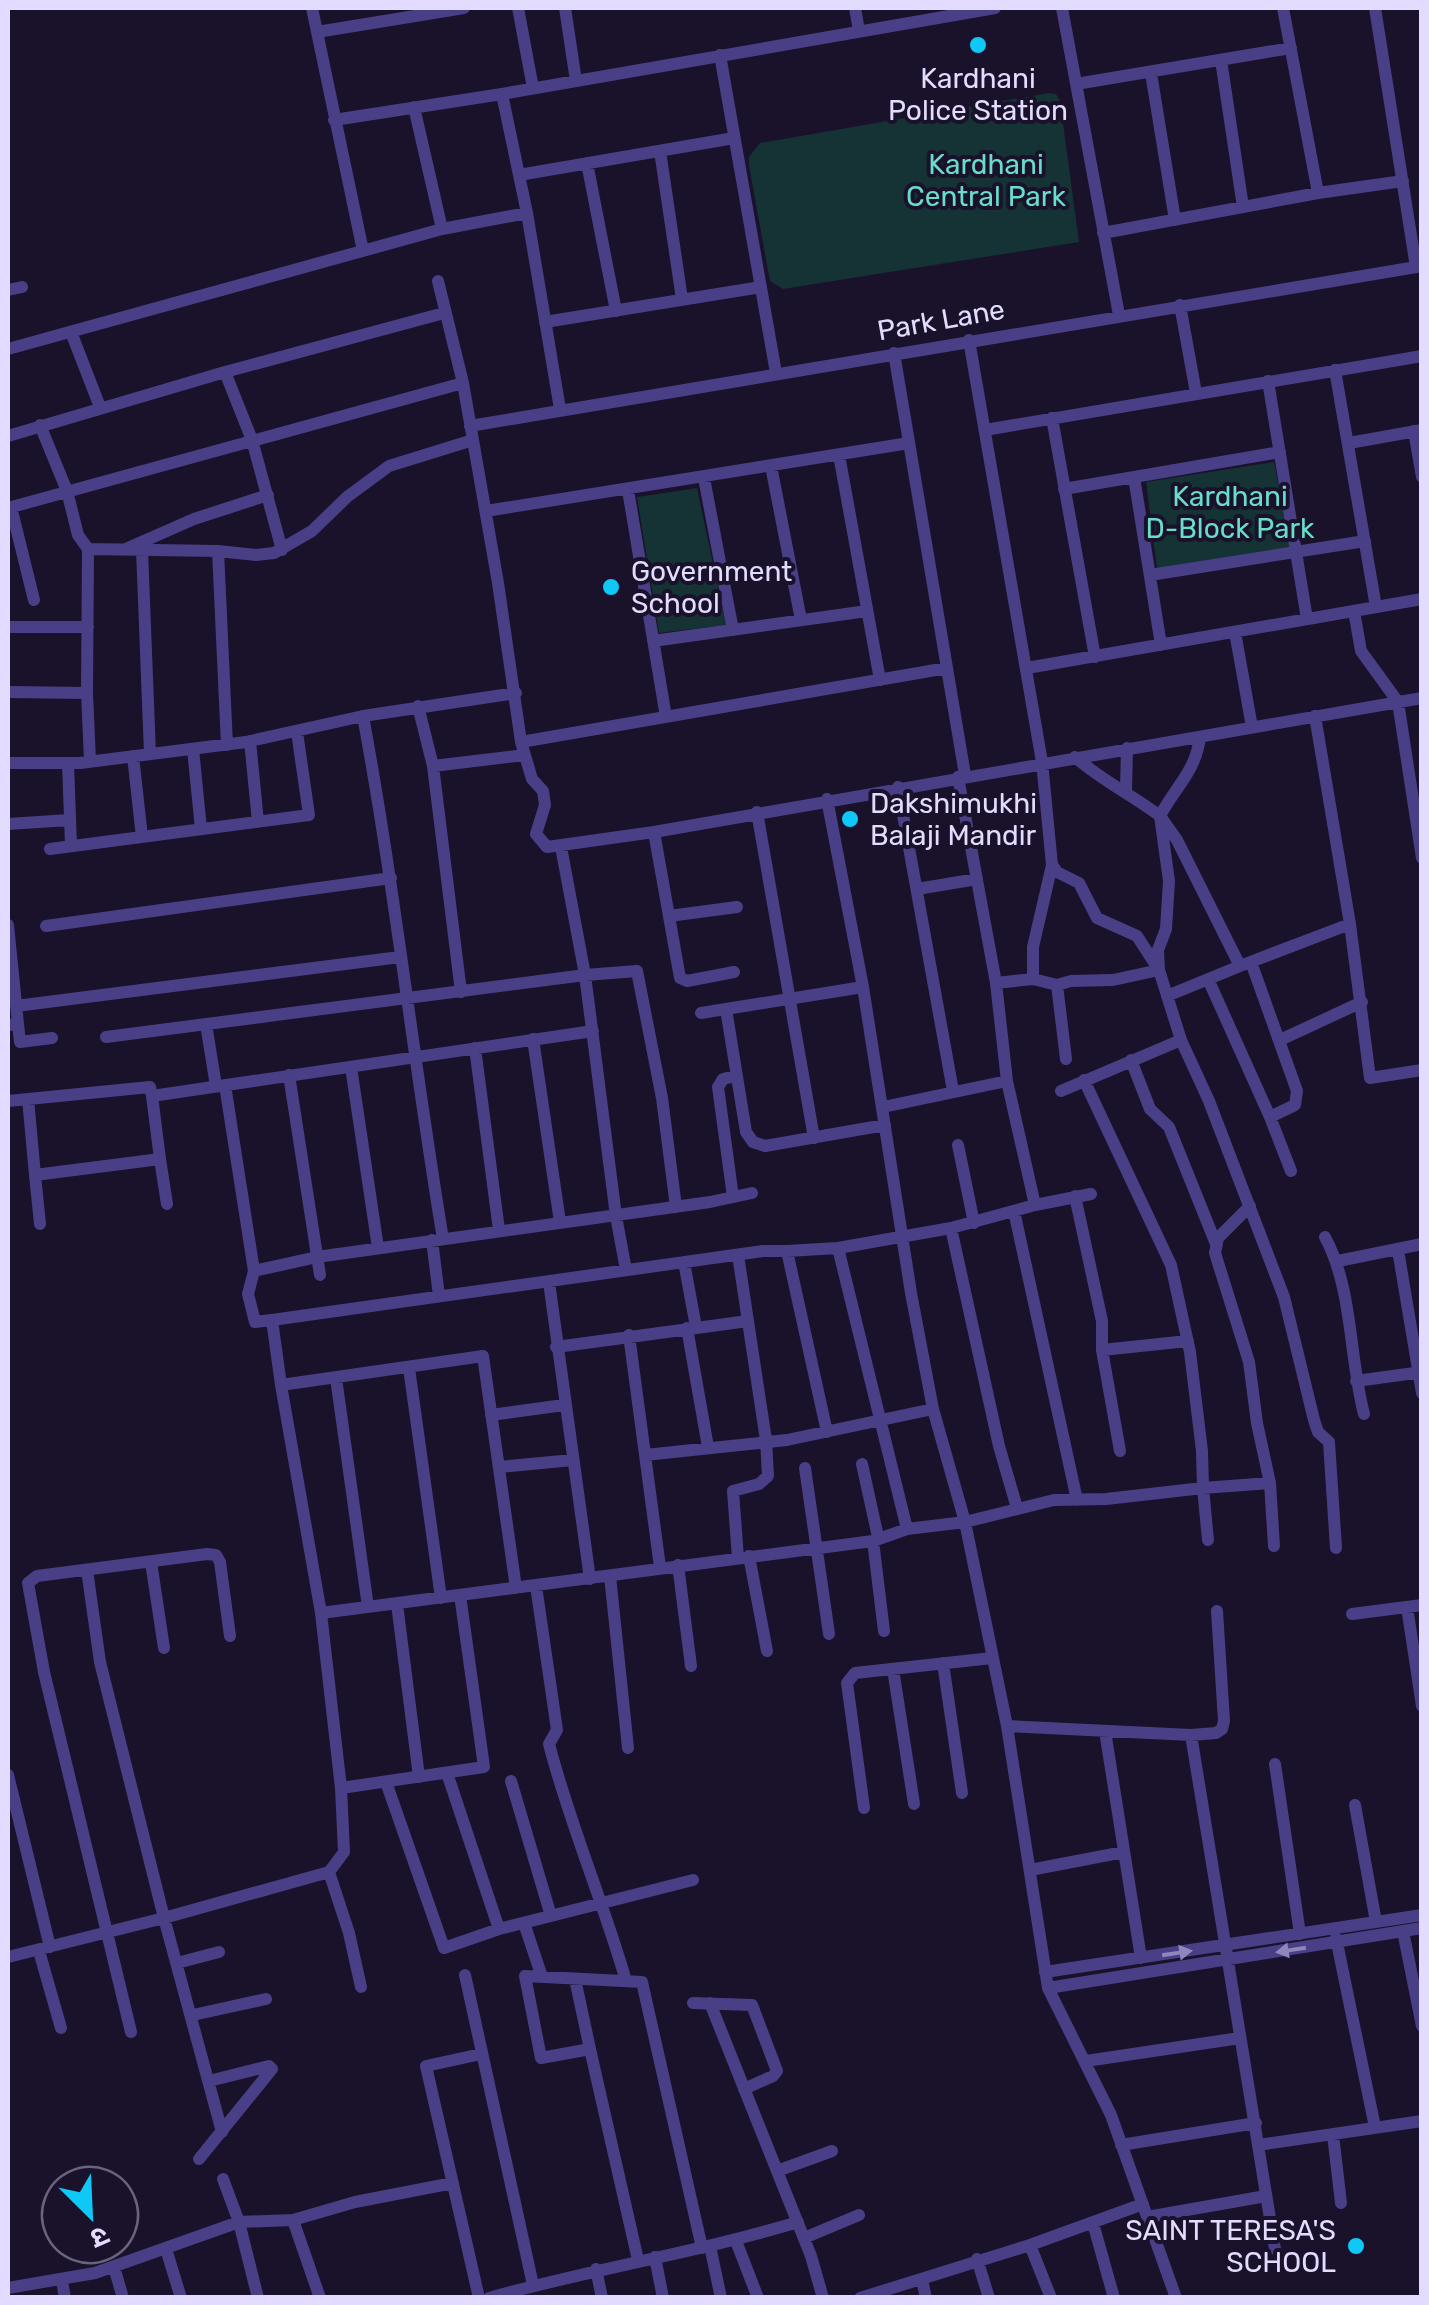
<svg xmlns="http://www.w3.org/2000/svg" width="1429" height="2305" viewBox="0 0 1429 2305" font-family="Rubik,'Noto Sans Devanagari',sans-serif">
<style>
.green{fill:#153234}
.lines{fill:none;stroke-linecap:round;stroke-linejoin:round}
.minor{stroke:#493f87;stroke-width:12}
.oneway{fill:#8f86bd}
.poi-dot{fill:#0fc8f7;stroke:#19122a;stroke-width:4}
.labels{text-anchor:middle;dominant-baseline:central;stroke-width:8;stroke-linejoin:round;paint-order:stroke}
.poi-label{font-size:28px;fill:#e4dcfe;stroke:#19122a;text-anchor:start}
.park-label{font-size:28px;fill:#69ddcc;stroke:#19122a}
.street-label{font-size:28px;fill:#e4dcfe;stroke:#19122a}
</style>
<rect width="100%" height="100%" fill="#19122a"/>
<path class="green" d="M 1049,93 L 1056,94 L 1060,101 L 1079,242 L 783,289 L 770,281 L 749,166 L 749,157 L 760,143 Z
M 1274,462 L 1291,547 L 1157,568 L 1146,482 Z
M 697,488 L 726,625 L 659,633 L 637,497 Z"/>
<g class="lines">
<path class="minor" d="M 312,8 L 363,251
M 518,8 L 533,88
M 565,8 L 576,81
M 855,8 L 859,31
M 1062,8 L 1119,315
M 1283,8 L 1318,193
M 1375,8 L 1416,267
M 317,32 L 464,8
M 720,55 L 776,373
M 1221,60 L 1243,207
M 1151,73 L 1175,220
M 1076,84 L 1291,48
M 502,94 L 527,213 L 560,409
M 414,107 L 442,229
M 334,120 L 502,94 L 995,8
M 660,151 L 682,299
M 587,163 L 616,311
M 519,175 L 734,138
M 1103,233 L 1318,193 L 1403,181
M 438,281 L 463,383 L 498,583 L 521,742 L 532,779 L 543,791 L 545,805 L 536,834 L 547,847 L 654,832 L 1422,698
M 8,290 L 22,287
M 1180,305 L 1196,393
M 545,322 L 761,287
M 71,332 L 100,407
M 969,340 L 1042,762 L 1052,865 L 1057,872 L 1079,883 L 1097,918 L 1137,936 L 1159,970 L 1113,980 L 1071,981 L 1057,985 L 1033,979 L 996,983
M 8,349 L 442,229 L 527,213
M 894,353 L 965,775
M 1335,370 L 1376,607
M 225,372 L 252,440 L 282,550
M 1268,381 L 1307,619
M 1052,418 L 1095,657
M 40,425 L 67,491 L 78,535 L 88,549
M 470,426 L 1422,266
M 985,430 L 1422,356
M 1414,431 L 1422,477
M 8,436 L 225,372 L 444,313
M 1349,443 L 1422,430
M 839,455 L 880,680
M 771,466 L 801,620
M 1134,477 L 1161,645
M 704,478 L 733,630
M 1064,489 L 1280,452
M 628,490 L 666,717
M 11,507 L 34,600
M 8,508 L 463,383
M 486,511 L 909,443
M 128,548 L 194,519 L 268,495
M 142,550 L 150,754
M 218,551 L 227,745
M 1150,575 L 1365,541
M 1354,611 L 1361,651 L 1398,702 L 1422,858
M 8,627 L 88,627
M 1235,632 L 1252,727
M 653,641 L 867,611
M 1027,668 L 1422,599
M 8,692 L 87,693
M 418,706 L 433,766 L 461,992
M 363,716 C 395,889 414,1065 443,1239
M 1315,716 L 1350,924 L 1370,1078 L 1422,1070
M 1200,737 C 1196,771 1176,786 1160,816 L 1177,840 L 1240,966 L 1350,924
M 250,741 L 258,822
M 521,742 L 947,668
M 193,749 L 201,829
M 133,756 L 142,837
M 90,761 L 87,693 L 88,549 L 218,551 L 256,555 L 274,553 L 312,531 L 347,497 L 389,466 L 473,440
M 8,763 L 80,763 L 246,742 L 363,716 L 516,693
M 68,763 L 71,846
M 433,766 L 525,755
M 958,777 L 996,983 L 1007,1081 L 1035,1205
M 898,787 L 953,1091
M 1126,790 L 1127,748
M 827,799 L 863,987 L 911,1293 L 933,1409 L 965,1522 L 1007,1726 L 1048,1988 L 1111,2115 L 1176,2298
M 757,812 L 814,1138
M 8,824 L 69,820
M 654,832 L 680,978 L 687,981 L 734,972
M 561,847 L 585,975 L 616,1216 L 626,1270
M 50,849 L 309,815 L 297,732
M 917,889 L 977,879
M 669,916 L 737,907
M 8,925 L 18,1024 L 8,1025
M 46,926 L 391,878
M 1251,962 L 1297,1091 L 1295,1105 L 1270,1117 L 1291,1171
M 1033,979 L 1033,947 L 1052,865
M 1208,979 L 1270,1117
M 1057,985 L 1066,1059
M 1167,996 L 1240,966
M 16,1006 L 400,957
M 726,1009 L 746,1132 L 753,1142 L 765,1146 L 885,1125
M 701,1013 L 863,987
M 18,1024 L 20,1042 L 52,1038
M 206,1024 L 216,1086
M 106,1037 L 585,975 L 637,971 L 662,1098 L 676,1207
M 533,1039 L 560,1222
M 1181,1040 L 1209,1101 L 1284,1297 L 1314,1420 L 1318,1432 L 1329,1442 L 1336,1548
M 1280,1040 L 1362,1002
M 475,1048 L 499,1230
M 1131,1060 L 1150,1109 L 1169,1127 L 1216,1244
M 351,1067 L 378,1248
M 289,1075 L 320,1275
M 1084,1080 L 1171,1265 L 1190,1352 L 1202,1451 L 1203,1488 L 1270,1483 L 1257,1423 L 1249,1362 L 1215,1253 L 1218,1238 L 1250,1206
M 225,1085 L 254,1271 L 317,1257 L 710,1202 L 752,1193
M 1061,1091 L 1181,1040 L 1159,970 L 1158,950 L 1166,929 L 1169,881 L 1160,816 C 1132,795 1101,780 1075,757
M 28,1099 L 35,1175
M 8,1101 L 150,1087 L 152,1096 L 593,1031
M 883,1107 L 1007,1081
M 958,1145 L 974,1223
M 160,1159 L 167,1204
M 1075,1196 L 1102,1321 L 1102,1350 L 1120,1451
M 733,1197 L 718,1087 L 723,1079 L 735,1076
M 1014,1211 L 1077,1500
M 40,1224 L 35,1175 L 160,1159 L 152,1096
M 951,1228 L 1035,1205 L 1091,1194
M 1325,1237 C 1353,1289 1349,1357 1364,1414
M 432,1240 L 439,1296
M 838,1248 L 907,1529
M 1398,1250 L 1422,1393
M 738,1255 L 766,1440 L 768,1476 L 759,1484 L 733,1491 L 738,1558
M 1338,1261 L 1422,1244
M 684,1262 L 696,1327
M 254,1271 L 248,1294 L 255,1322 L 280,1319
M 549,1282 L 590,1579
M 687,1328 L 708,1447
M 629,1335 L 660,1567
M 556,1347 L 748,1321
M 1102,1350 L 1188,1341
M 409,1368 L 441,1598
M 336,1378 L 368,1607
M 1356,1381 L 1422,1372
M 281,1385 L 272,1320 L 763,1251 L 787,1251
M 491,1415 L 564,1405
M 827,1432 L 787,1251 L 838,1248 L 951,1228 L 999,1446 L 1017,1508
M 645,1455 L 787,1440 L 933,1409
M 862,1464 L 878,1537
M 499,1467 L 573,1460
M 805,1468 L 829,1634
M 1270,1483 L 1274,1546
M 873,1541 L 884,1631
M 749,1556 L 767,1651
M 151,1562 L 164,1648
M 678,1565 L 691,1666
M 87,1570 L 100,1662 L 164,1918 L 329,1872 L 344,1852 L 341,1788 L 321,1613 L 281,1385 L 483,1356 L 516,1588
M 610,1576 L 628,1748
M 536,1586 L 557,1730 L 549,1744 C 570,1825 603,1901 626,1981
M 397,1604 L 419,1777
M 1407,1607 L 1422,1706
M 321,1613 L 873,1541 L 907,1529 L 965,1522 L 1054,1500 L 1106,1499 L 1203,1488 L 1208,1540
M 1352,1614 L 1422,1605
M 943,1663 L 962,1793
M 893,1669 L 914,1804
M 1007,1726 L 1191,1735 L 1216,1733 L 1222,1729 L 1224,1721 L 1217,1611
M 1105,1731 L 1141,1958
M 1191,1735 L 1275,2249
M 1275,1764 L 1300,1934
M 447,1773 L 499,1929
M 8,1775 L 50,1947
M 511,1781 L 551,1916
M 386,1782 L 444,1948 L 499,1929 L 693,1880
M 341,1788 L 484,1767 L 460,1595
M 1355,1805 L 1376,1922
M 864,1808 L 847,1683 L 855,1673 L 992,1658
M 1030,1870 L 1124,1852
M 329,1872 L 349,1933 L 361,1987
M 524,1923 L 542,1977
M 1403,1931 L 1422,2026
M 1336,1938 L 1375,2127
M 39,1951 L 61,2028
M 8,1957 L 164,1918 L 222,2132
M 177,1963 L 219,1952
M 1045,1972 L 1422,1915
M 465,1975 L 533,2285
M 575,1979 L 590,2049 L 541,2058 L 525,1976 L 642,1982 L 702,2248
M 1048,1988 L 1422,1928
M 693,2003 L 752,2005 L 777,2071 L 773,2076 L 744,2089
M 710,2003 L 811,2256 L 823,2298
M 193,2015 L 266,1999
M 131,2032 L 44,1672 L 28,1583 L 37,1576 L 207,1554 L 216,1555 L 220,1562 L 230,1636
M 590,2049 L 638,2260
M 1086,2061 L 1240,2038
M 1333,2135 L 1341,2203
M 1121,2145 L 1256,2123
M 1258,2145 L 1422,2121
M 199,2159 L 272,2069 L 269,2066 L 209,2081
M 777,2171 L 832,2151
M 223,2179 L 239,2222 L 258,2298
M 1147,2217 L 1266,2196
M 293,2220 L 320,2298
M 1093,2223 L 1114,2298
M 804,2238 L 859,2215
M 736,2241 L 758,2298
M 1030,2245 L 1051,2298
M 710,2246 L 721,2298
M 166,2249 L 181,2298
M 655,2257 L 663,2298
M 977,2259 L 989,2298
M 114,2267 L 123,2298
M 596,2269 L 602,2298
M 922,2280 L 926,2298
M 62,2281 L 65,2298
M 8,2288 L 95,2273 L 239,2222 L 293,2220 L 355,2202 L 453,2183
M 479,2298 L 426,2066 L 481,2054
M 489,2298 C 591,2269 696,2253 798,2222
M 860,2298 L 1030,2245 L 1143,2204"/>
</g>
<defs><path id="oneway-solid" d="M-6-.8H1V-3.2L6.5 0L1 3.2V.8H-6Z" transform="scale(2.5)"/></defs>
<g class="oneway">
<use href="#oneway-solid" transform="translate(1291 1950) rotate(171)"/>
<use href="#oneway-solid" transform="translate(1177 1953) rotate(-9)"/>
</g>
<g class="poi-dot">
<circle cx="978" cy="45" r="10"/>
<circle cx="611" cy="587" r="10"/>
<circle cx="850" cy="819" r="10"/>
<circle cx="1356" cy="2246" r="10"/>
</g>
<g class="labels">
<g class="poi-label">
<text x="978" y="78" text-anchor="middle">Kardhani<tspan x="978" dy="32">Police Station</tspan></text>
<text x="631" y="571">Government<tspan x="631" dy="32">School</tspan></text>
<text x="870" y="803">Dakshimukhi<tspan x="870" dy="32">Balaji Mandir</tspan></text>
<text x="1336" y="2230" text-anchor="end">SAINT TERESA'S<tspan x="1336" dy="32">SCHOOL</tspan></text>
</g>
<g class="park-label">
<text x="986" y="164">Kardhani<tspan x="986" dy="32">Central Park</tspan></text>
<text x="1230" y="496">Kardhani<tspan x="1230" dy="32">D-Block Park</tspan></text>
</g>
<g class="street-label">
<text transform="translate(941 320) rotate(-10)">Park Lane</text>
</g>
</g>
<rect width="1429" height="2305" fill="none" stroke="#e4dcfe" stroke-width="20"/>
<g transform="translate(90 2215) rotate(156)"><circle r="48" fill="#19122a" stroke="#6a637f" stroke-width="2.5"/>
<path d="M0-8L18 38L0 25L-18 38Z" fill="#0fc8f7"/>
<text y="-15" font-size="28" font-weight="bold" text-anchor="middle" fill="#e4dcfe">उ</text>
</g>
</svg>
